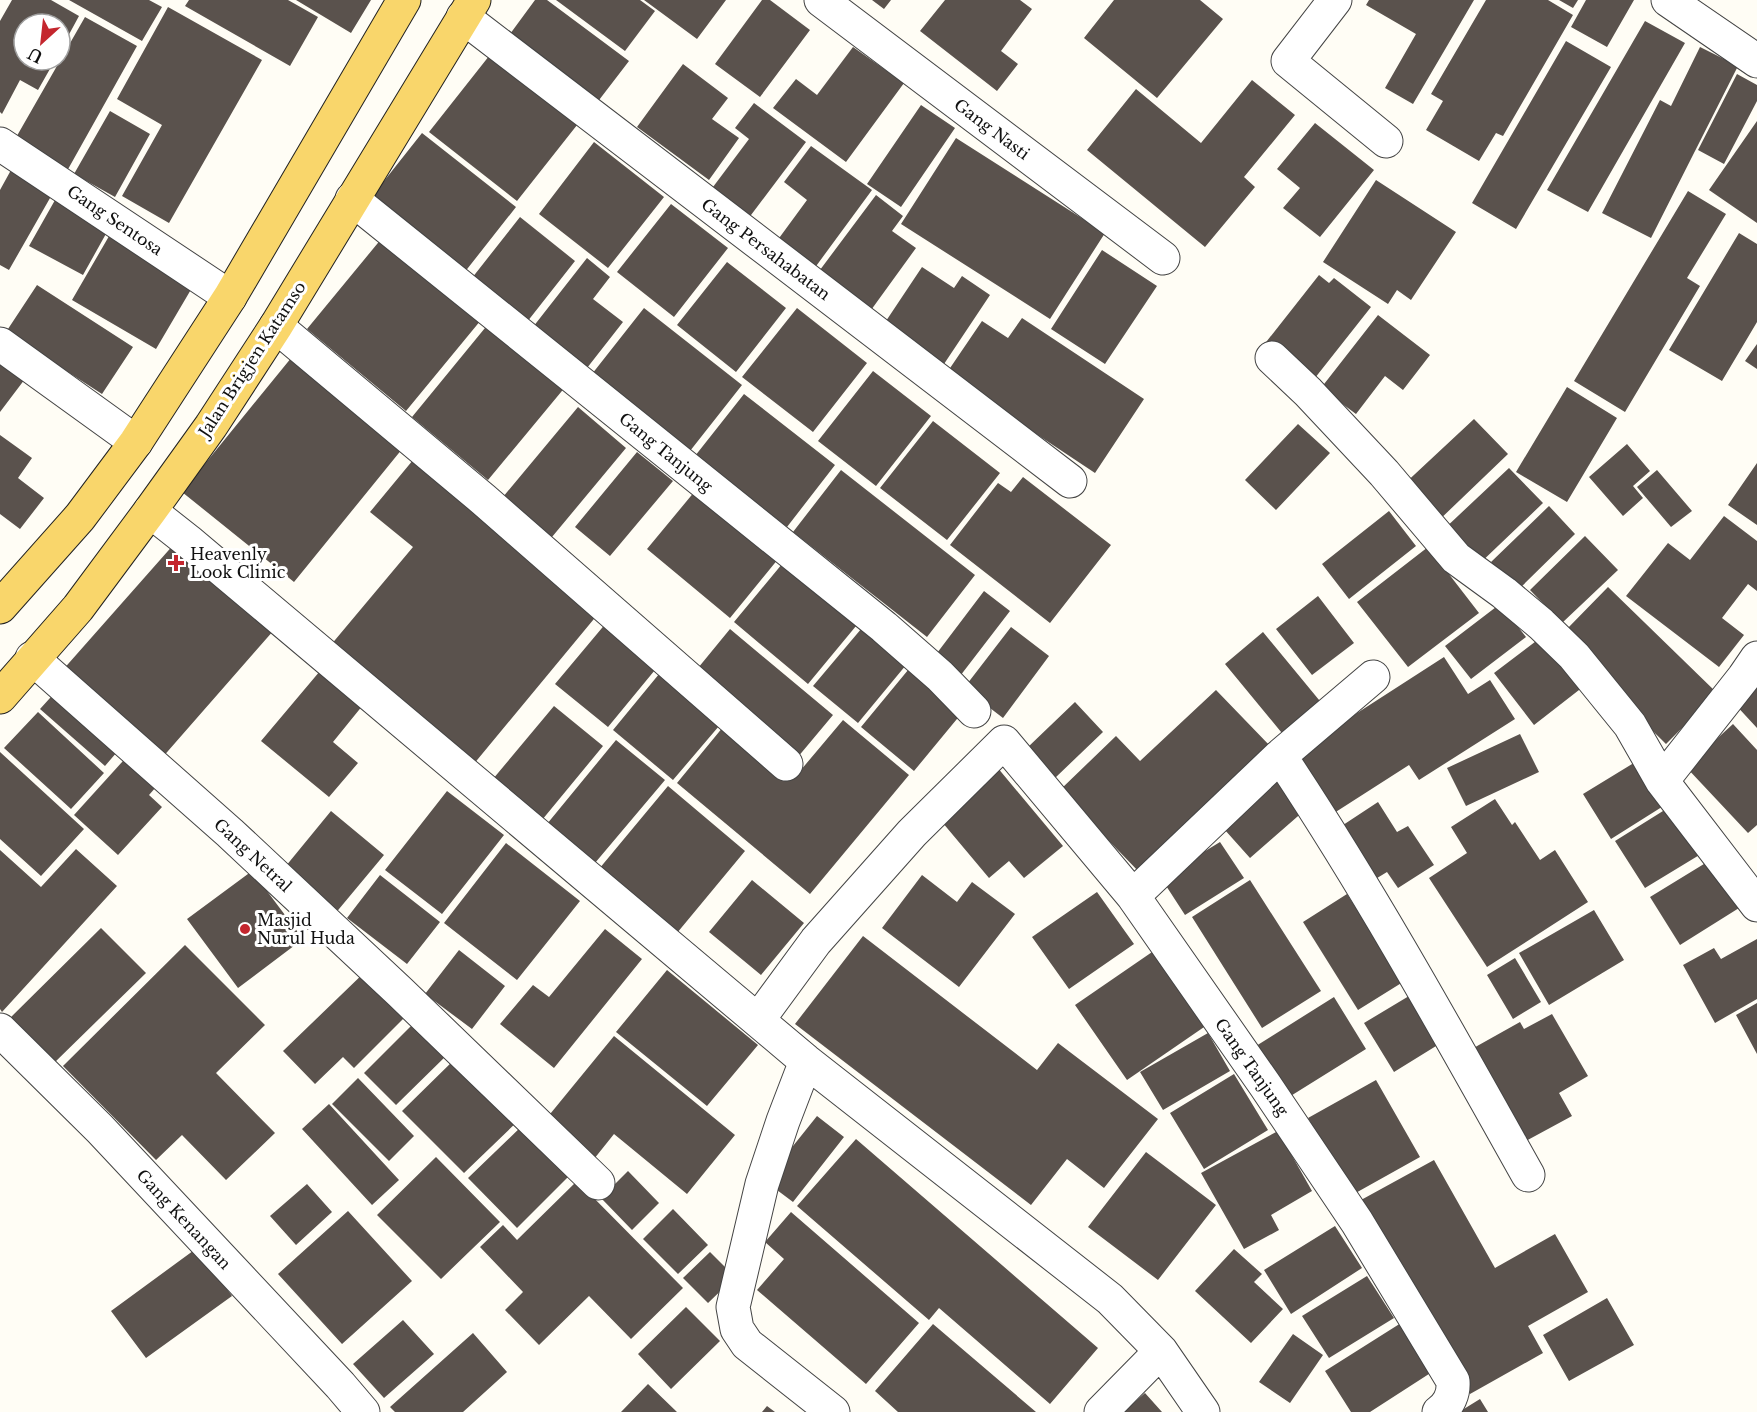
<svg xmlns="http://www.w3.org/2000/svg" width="1757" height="1412" viewBox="0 0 1757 1412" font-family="'Libre Baskerville',serif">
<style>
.building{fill:#5a524d}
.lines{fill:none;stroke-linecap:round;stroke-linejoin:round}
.minor-casing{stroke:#444;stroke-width:35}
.primary-casing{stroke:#222;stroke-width:35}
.minor{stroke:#fff;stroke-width:33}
.primary{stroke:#f9d66b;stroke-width:33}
.poi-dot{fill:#c4262e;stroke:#fff;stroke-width:2}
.labels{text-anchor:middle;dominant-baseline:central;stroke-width:6;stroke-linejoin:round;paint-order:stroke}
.street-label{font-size:16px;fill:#111;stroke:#fff}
.poi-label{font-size:16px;fill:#111;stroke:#fff;text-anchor:start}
</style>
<rect width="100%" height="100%" fill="#fffdf5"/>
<path class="building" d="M 12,0 L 51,0 L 79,16 L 60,51 L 60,24 L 24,24 L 24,60 L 55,60 L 38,90 L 20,80 L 2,114 L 0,112 L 0,21 Z
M 69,0 L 149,0 L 162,7 L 142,41 Z
M 189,0 L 288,0 L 318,17 L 290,66 L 185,6 Z
M 296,0 L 371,0 L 351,33 Z
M 535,0 L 547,0 L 629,61 L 596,104 L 507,38 Z
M 556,0 L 640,0 L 655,11 L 625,51 Z
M 644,0 L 726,0 L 697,39 Z
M 762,0 L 770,0 L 810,30 L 760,97 L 715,64 Z
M 872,0 L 891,0 L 884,9 Z
M 945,0 L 1020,0 L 1032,9 L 1001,51 L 1018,64 L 997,91 L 920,31 Z
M 1114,0 L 1200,0 L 1223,19 L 1157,98 L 1084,38 Z
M 1369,0 L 1474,0 L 1413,104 L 1385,88 L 1416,34 L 1366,5 Z
M 1486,0 L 1548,0 L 1573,15 L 1503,136 L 1496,133 L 1479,161 L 1426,130 L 1443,101 L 1431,94 Z
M 1559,0 L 1578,0 L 1573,8 Z
M 1586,0 L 1634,0 L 1607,47 L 1571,27 Z
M 168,7 L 262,60 L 169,223 L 122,196 L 162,125 L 117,99 Z
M 85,17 L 137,46 L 67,171 L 14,141 Z
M 1645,21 L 1685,43 L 1588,212 L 1547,190 Z
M 1566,41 L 1611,67 L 1516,229 L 1472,203 Z
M 853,47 L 904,83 L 846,162 L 773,108 L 796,79 L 817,95 Z
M 1700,47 L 1738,66 L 1651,238 L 1602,213 L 1660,100 L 1671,106 Z
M 493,51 L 581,120 L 517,201 L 429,132 Z
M 683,64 L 728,98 L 712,119 L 739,138 L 709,180 L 637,127 Z
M 1737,74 L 1757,85 L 1757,101 L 1724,164 L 1698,150 Z
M 1252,80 L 1295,115 L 1244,177 L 1255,187 L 1205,247 L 1087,150 L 1136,89 L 1201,143 Z
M 754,103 L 806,142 L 748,219 L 710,191 L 749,139 L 735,128 Z
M 921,105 L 955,128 L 901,207 L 867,184 Z
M 110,111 L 150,134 L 115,197 L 74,174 Z
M 1757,121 L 1757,223 L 1709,190 Z
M 1315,123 L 1374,170 L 1320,237 L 1283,208 L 1300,188 L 1277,169 Z
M 422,133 L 516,207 L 464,273 L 369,200 Z
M 956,138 L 1105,233 L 1050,319 L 901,224 Z
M 594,142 L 664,197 L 608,268 L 539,214 Z
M 811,146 L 872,190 L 811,273 L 774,245 L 807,200 L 784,182 Z
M 16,161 L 58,184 L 9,270 L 0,265 L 0,190 Z
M 1376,180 L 1456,232 L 1411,300 L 1397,290 L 1388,304 L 1323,262 Z
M 1688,191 L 1726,214 L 1687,278 L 1700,286 L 1625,412 L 1574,381 Z
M 59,193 L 112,223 L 83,275 L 29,246 Z
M 876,195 L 903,216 L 892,231 L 916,248 L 866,317 L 814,278 Z
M 671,204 L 728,248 L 674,317 L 617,272 Z
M 520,217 L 575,261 L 527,322 L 472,278 Z
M 112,231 L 196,281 L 156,349 L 72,300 Z
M 1739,233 L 1757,244 L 1757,322 L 1722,381 L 1669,350 Z
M 382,238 L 481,320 L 406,411 L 307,329 Z
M 1102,250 L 1157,286 L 1105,364 L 1051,329 Z
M 587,258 L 610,277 L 593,299 L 623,322 L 587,368 L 533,327 Z
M 727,262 L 786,308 L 736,372 L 677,325 Z
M 922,267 L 954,288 L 962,276 L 990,295 L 938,373 L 878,333 Z
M 1319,275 L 1329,283 L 1334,278 L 1371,307 L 1311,383 L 1263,346 Z
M 37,285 L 133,347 L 102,394 L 6,332 Z
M 644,308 L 742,385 L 690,451 L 592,374 Z
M 797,308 L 867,363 L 813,432 L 742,377 Z
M 1378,315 L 1430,355 L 1403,390 L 1385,376 L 1356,414 L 1321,388 Z
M 494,317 L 571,380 L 488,480 L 412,417 Z
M 1022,318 L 1144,399 L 1095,473 L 946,374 L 982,321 L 1008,338 Z
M 1757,344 L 1757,369 L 1745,361 Z
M 0,349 L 31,371 L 0,412 Z
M 296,352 L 407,443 L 294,582 L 182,492 Z
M 873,371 L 931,416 L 876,486 L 818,441 Z
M 1567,387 L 1617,418 L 1567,502 L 1516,472 Z
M 744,394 L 835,465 L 787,527 L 695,456 Z
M 578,407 L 626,448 L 547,543 L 498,503 Z
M 1474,419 L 1508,454 L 1435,524 L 1400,488 Z
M 933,421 L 1000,473 L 947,540 L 880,488 Z
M 1298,424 L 1330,453 L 1276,510 L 1245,480 Z
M 0,435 L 32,458 L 18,478 L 44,498 L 20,529 L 0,514 Z
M 1627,444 L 1650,471 L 1633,486 L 1643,498 L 1623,516 L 1589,477 Z
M 637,452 L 673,481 L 610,556 L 575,527 Z
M 418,454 L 603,608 L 473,765 L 330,646 L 413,547 L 370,512 Z
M 1757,463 L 1757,525 L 1728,505 Z
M 1509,468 L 1543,503 L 1476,567 L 1442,531 Z
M 841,470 L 975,575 L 927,637 L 793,532 Z
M 1657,470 L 1692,511 L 1671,527 L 1637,487 Z
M 1023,477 L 1111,545 L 1050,623 L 950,545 L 998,483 L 1011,492 Z
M 700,485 L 783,553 L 730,618 L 647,549 Z
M 1549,506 L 1575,534 L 1518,590 L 1491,562 Z
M 1389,511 L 1416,546 L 1349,599 L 1322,564 Z
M 1724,516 L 1757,541 L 1757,591 L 1748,584 L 1722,618 L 1744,635 L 1719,667 L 1626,596 L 1668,543 L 1690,560 Z
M 1585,536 L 1618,570 L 1562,623 L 1530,590 Z
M 175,543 L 274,630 L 161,759 L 61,672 Z
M 1428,547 L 1479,613 L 1408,667 L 1357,602 Z
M 787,558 L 861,620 L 808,684 L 734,622 Z
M 1608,587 L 1717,693 L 1666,744 L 1596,675 L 1566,630 Z
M 984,591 L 1010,611 L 957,680 L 931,661 Z
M 1318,596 L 1354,643 L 1312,675 L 1276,629 Z
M 1500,604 L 1526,637 L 1471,679 L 1445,646 Z
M 612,616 L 664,659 L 608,727 L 555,684 Z
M 867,622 L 911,659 L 858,723 L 813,686 Z
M 1011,627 L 1049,656 L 1003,718 L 964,688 Z
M 730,629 L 833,715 L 792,764 L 689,679 Z
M 1263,632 L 1324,706 L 1286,738 L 1225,664 Z
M 1548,632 L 1588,683 L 1534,725 L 1494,673 Z
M 1444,657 L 1468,694 L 1490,680 L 1515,719 L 1419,780 L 1409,765 L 1331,815 L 1292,755 Z
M 913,664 L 966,708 L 914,771 L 861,727 Z
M 664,668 L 725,719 L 673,780 L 613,730 Z
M 320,671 L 363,705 L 333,742 L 358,763 L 329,797 L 261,741 Z
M 1757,680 L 1757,728 L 1733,702 Z
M 60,687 L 123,745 L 105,766 L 40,709 Z
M 1216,690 L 1272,748 L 1140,873 L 1060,790 L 1116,736 L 1140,761 Z
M 1075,702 L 1103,732 L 1055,778 L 1027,748 Z
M 554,706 L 603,746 L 542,820 L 493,779 Z
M 38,712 L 104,773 L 71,809 L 4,748 Z
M 843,720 L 909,775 L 810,894 L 677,783 L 728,721 L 795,777 Z
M 1733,724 L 1757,750 L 1757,825 L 1748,833 L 1686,767 Z
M 1520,734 L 1539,772 L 1466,806 L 1447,768 Z
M 616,740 L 665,780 L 595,863 L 547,824 Z
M 132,751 L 163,779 L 149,795 L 162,807 L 118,855 L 74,815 Z
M 0,752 L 84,829 L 41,876 L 0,839 Z
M 1637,761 L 1665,805 L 1611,839 L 1583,794 Z
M 997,767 L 1063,846 L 1024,878 L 1009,861 L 989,878 L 937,816 Z
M 1271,772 L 1305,810 L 1250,858 L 1216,820 Z
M 668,786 L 745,851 L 677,933 L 599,869 Z
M 447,791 L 504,835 L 442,914 L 385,870 Z
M 1495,799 L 1512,825 L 1515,822 L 1540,860 L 1555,850 L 1588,902 L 1487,967 L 1429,878 L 1467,853 L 1451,827 Z
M 1378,802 L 1397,832 L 1408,826 L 1434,865 L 1398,888 L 1387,872 L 1364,886 L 1337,829 Z
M 1671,806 L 1701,854 L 1645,888 L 1615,841 Z
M 331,811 L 384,855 L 334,915 L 281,872 Z
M 1220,842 L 1244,878 L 1185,915 L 1161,878 Z
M 506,843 L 580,901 L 517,980 L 444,923 Z
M 76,849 L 117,886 L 2,1012 L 0,1009 L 0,850 L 41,887 Z
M 1717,856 L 1747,903 L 1680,945 L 1650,897 Z
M 252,871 L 303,939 L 238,988 L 187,919 Z
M 380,875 L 440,922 L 407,964 L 347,918 Z
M 922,875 L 957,902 L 972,882 L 1015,914 L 959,987 L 882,928 Z
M 752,880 L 804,923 L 761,975 L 709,932 Z
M 1250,880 L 1321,991 L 1262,1028 L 1192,917 Z
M 1097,892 L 1134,944 L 1069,989 L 1032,937 Z
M 1347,894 L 1403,982 L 1358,1010 L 1303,922 Z
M 1594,910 L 1624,960 L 1549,1005 L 1519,953 Z
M 101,928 L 146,973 L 52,1065 L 8,1020 Z
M 605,929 L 642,959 L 554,1068 L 500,1024 L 533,985 L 549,997 Z
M 863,936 L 1037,1070 L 1058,1043 L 1158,1119 L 1104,1188 L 1067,1159 L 1031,1205 L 795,1024 Z
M 1757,939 L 1757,999 L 1715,1023 L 1683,965 L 1714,948 L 1721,959 Z
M 185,945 L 265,1025 L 216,1073 L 275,1133 L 226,1180 L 182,1135 L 156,1160 L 63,1066 Z
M 459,950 L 505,986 L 472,1029 L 425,994 Z
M 1155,950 L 1207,1025 L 1127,1080 L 1075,1005 Z
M 1515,958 L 1541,1002 L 1513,1019 L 1487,975 Z
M 369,968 L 411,1011 L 354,1068 L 343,1057 L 315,1084 L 283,1051 Z
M 667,970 L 758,1045 L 707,1106 L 616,1032 Z
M 1419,990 L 1449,1038 L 1394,1072 L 1364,1023 Z
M 1334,997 L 1366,1049 L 1289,1097 L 1256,1046 Z
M 1757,1003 L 1757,1054 L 1736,1015 Z
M 1552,1014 L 1588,1076 L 1559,1093 L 1572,1116 L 1522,1143 L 1470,1050 L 1520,1022 L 1524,1029 Z
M 417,1020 L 449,1053 L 396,1105 L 364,1073 Z
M 1208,1033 L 1230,1071 L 1163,1110 L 1140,1072 Z
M 614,1036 L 735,1135 L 687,1194 L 614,1134 L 594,1159 L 546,1119 Z
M 458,1056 L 520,1119 L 464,1173 L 402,1111 Z
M 1234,1074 L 1268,1130 L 1204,1169 L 1170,1113 Z
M 358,1078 L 414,1136 L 389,1161 L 332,1104 Z
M 1376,1080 L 1420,1157 L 1352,1195 L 1308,1118 Z
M 329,1104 L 399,1180 L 372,1205 L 302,1129 Z
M 817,1116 L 844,1137 L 793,1202 L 765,1181 Z
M 526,1122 L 574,1171 L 517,1228 L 468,1178 Z
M 1278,1131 L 1312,1191 L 1271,1215 L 1279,1230 L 1244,1249 L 1201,1173 Z
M 856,1139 L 1098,1348 L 1050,1404 L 939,1308 L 929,1320 L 797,1206 Z
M 1146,1152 L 1216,1205 L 1158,1280 L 1088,1227 Z
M 436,1157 L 500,1222 L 441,1279 L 377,1215 Z
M 1434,1160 L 1495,1268 L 1555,1234 L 1588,1292 L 1528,1326 L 1543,1353 L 1470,1394 L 1361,1200 Z
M 628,1171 L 659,1203 L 632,1230 L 601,1198 Z
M 577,1181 L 683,1288 L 631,1339 L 589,1296 L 539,1345 L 505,1310 L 523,1292 L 480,1247 L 503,1225 L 517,1240 Z
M 307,1184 L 332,1212 L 296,1245 L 270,1216 Z
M 673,1209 L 708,1245 L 678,1274 L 643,1239 Z
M 348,1211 L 412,1281 L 342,1344 L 278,1274 Z
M 791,1212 L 919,1323 L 866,1384 L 757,1290 L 784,1259 L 765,1242 Z
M 1335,1226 L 1362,1268 L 1291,1314 L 1264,1270 Z
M 197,1248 L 232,1296 L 146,1358 L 111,1311 Z
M 1234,1249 L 1262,1274 L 1254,1282 L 1283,1309 L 1251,1343 L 1195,1291 Z
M 710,1252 L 735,1277 L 708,1303 L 683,1278 Z
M 1367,1276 L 1394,1318 L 1329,1358 L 1302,1316 Z
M 1607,1298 L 1634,1345 L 1569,1381 L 1543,1335 Z
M 686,1307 L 720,1341 L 671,1389 L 638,1354 Z
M 403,1320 L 434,1354 L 384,1398 L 353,1364 Z
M 1401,1323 L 1432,1372 L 1370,1412 L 1351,1412 L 1325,1371 Z
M 933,1324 L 1036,1412 L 898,1412 L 875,1391 Z
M 473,1333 L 507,1372 L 463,1412 L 395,1412 L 390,1407 Z
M 1293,1334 L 1323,1355 L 1290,1403 L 1259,1382 Z
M 648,1384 L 677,1412 L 621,1412 Z
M 1145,1393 L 1162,1412 L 1123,1412 Z
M 1480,1399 L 1488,1412 L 1459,1412 Z
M 767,1406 L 775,1412 L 762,1412 Z"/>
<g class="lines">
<g class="minor-casing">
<path id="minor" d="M 821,0 L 1163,258
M 1335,0 L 1288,61 L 1386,141
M 1668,0 L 1757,61
M 463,17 L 1070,481
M 0,144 L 230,297
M 352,199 L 884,627 L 940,676 L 974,711
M 276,326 L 484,500 L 786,764
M 0,344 L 136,442
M 1272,358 L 1308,392 L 1384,473 L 1456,558 L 1504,593 L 1541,624 L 1574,656 L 1630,725 L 1662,781 L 1757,905
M 150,511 L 188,541 L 806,1061 L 1110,1299 L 1161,1351 L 1203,1412
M 32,658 L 230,833 L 400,992 L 598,1183
M 1280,756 C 1370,891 1449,1034 1528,1175
M 1662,781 L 1744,677 L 1757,658
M 1133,896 L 1280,756 L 1373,677
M 758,1020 L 816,941 L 912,833 L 1004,742 L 1133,896 L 1265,1085 L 1357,1222 L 1453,1381 C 1454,1393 1449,1405 1439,1412
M 0,1030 L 100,1129 L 340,1385 L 363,1412
M 806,1061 L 783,1121 L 762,1184 L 733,1307 L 737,1329 L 747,1344 L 833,1412
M 1101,1412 L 1161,1351"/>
</g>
<g class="primary-casing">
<path id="primary" d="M 0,607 L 80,517 L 136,442 L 230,297 L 404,0
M 0,697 L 78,608 L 150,511 L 211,426 L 276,326 L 474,0"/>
</g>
<use href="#minor" class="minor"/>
<use href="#primary" class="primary"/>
</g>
<g class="poi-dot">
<path d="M173 554h6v6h6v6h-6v6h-6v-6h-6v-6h6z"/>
<circle cx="245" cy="929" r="6"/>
</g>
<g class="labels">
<g class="street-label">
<text transform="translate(992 129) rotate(37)">Gang Nasti</text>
<text transform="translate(115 220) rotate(34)">Gang Sentosa</text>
<text transform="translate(766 249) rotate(37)">Gang Persahabatan</text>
<text transform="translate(252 359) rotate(-57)">Jalan Brigjen Katamso</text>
<text transform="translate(666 452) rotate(39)">Gang Tanjung</text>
<text transform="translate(253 855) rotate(43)">Gang Netral</text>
<text transform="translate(1252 1067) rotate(55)">Gang Tanjung</text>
<text transform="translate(184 1219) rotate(47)">Gang Kenangan</text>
</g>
<g class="poi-label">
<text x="190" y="554">Heavenly<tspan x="190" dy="18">Look Clinic</tspan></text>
<text x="257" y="920">Masjid<tspan x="257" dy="18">Nurul Huda</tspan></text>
</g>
</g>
<g transform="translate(42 42) rotate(207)"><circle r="28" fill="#ffffff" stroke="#a0a0a0" stroke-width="1.5"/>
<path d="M0-4.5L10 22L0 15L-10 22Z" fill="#c4262e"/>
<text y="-9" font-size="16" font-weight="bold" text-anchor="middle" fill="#111111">U</text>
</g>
</svg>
